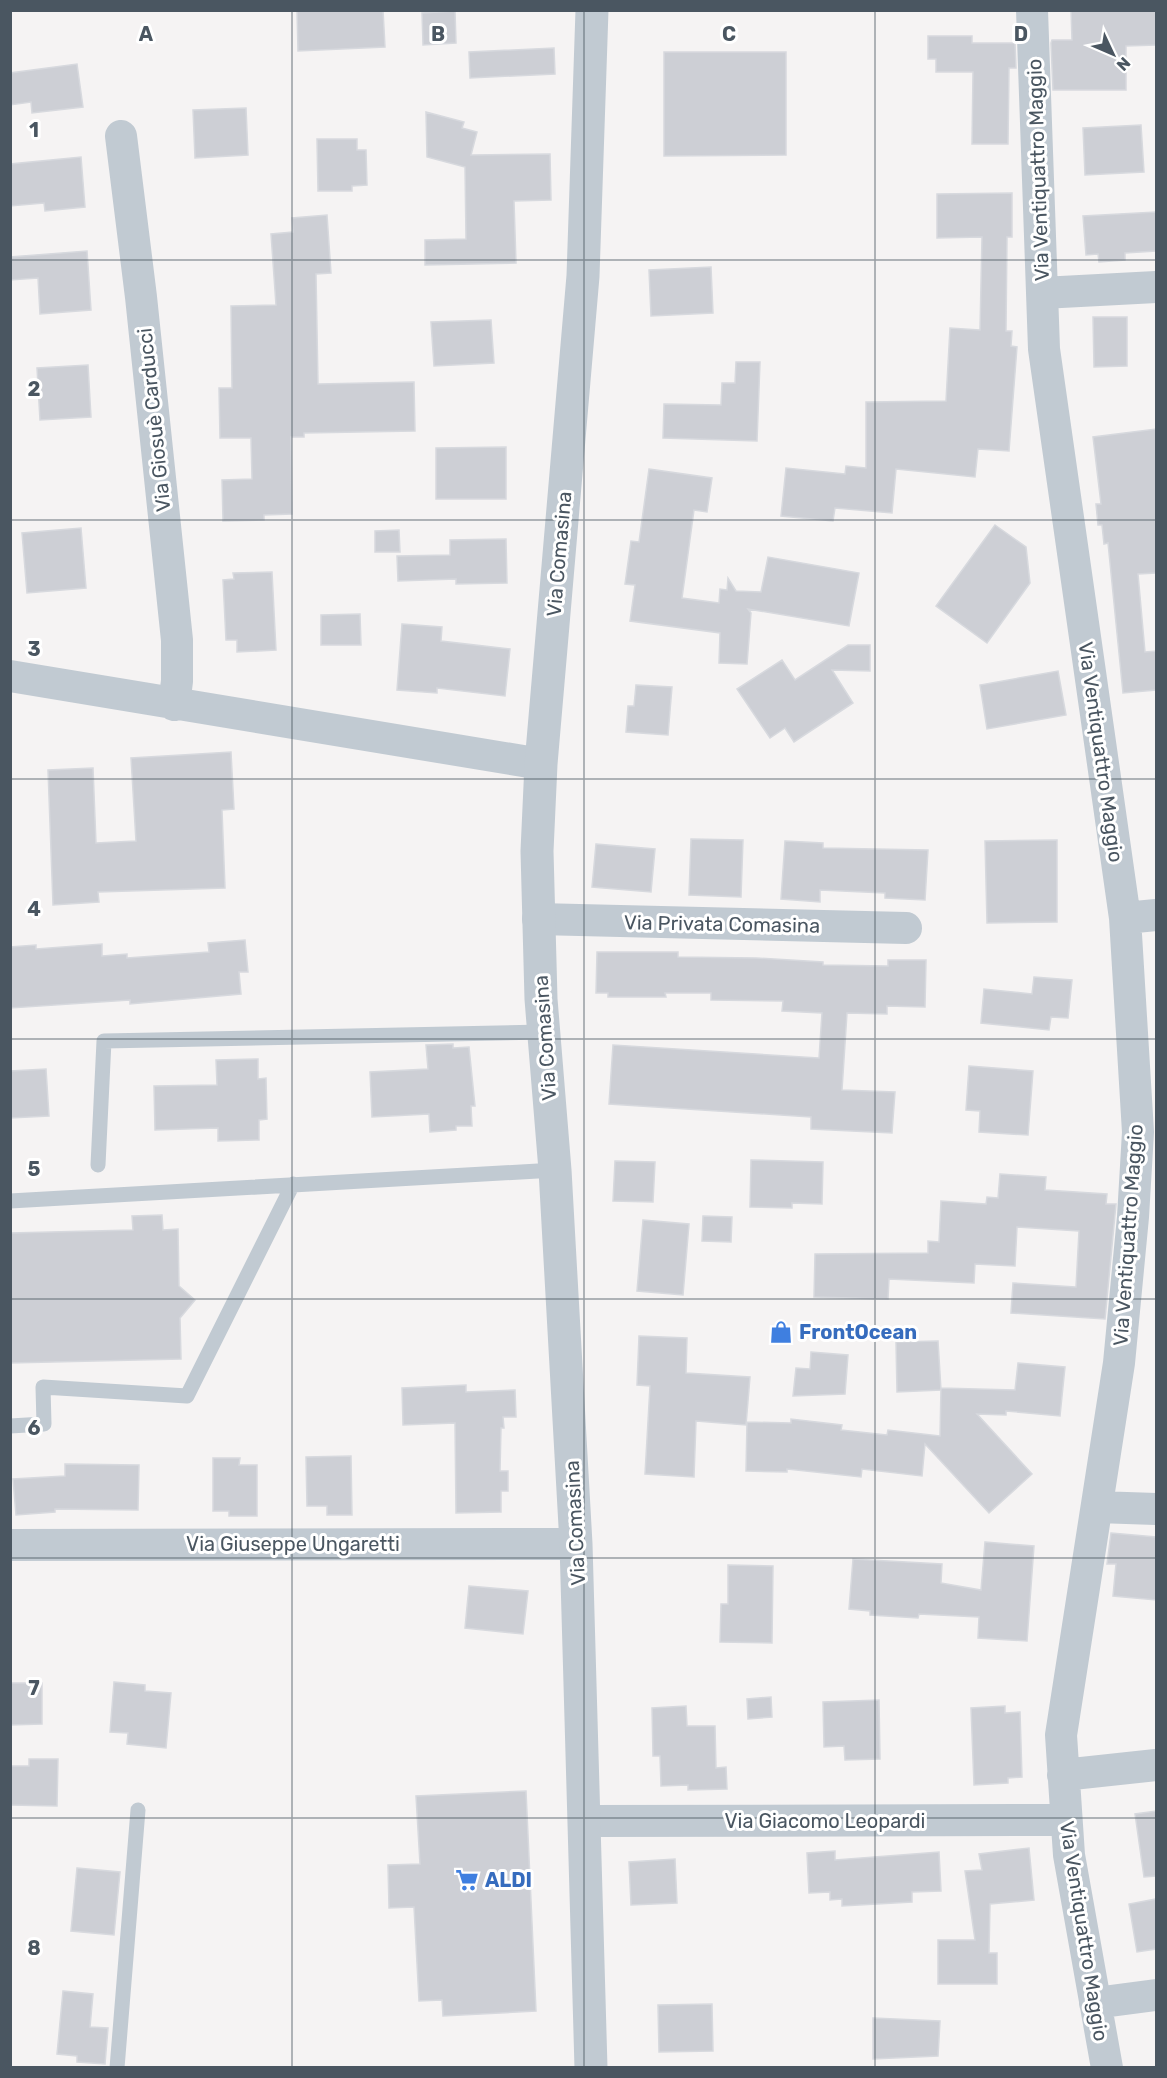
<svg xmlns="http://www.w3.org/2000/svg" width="1167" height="2078" viewBox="0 0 1167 2078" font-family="Rubik,sans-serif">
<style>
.building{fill:#cdcfd5;stroke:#d7d9de;stroke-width:1.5}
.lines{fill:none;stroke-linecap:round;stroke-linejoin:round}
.service{stroke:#c1cad2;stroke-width:15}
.minor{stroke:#c1cad2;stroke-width:32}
.tertiary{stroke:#c1cad2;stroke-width:33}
.grid{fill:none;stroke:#4a5661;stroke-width:1.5;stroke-opacity:0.55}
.labels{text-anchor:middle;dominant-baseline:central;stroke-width:6;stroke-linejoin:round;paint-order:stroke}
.street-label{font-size:20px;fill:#4a5661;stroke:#fff}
.shop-label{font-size:20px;font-weight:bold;fill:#366cbe;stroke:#fff;text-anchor:start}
.grid-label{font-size:20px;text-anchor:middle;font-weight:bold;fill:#4a5661;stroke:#fff;stroke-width:6;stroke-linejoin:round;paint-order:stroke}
</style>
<rect width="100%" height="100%" fill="#f5f3f3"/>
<path class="building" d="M 297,10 L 383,10 L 385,47 L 298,51 Z
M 1071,10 L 1156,10 L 1156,45 L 1126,46 L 1126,90 L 1053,90 L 1051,43 L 1052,40 L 1072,40 Z
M 455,11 L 456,43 L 423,45 L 422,13 Z
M 928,36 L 972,36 L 972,43 L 1015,43 L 1016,68 L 1009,68 L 1008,144 L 972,144 L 973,72 L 936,72 L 936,59 L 928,59 Z
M 554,48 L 555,74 L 470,78 L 469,52 Z
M 664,52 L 786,52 L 786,155 L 664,156 Z
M 77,64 L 83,107 L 32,113 L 31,102 L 10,105 L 10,73 Z
M 246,108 L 248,155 L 195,158 L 193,110 Z
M 426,112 L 464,122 L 462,128 L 477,132 L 471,155 L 550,154 L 551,200 L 514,201 L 516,263 L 425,265 L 425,240 L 466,239 L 465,167 L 427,157 Z
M 1141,125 L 1144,172 L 1085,175 L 1083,128 Z
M 317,139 L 357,139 L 357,150 L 366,150 L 367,185 L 352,186 L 352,191 L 318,191 Z
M 81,157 L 85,207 L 45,211 L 44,203 L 10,206 L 10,164 Z
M 1012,193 L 1012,237 L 1007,237 L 1006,331 L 1012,331 L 1011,346 L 1017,347 L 1009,451 L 978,449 L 975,477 L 896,469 L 892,513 L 835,508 L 833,521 L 781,516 L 786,468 L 845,474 L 846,466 L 866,468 L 866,402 L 946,401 L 950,328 L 980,330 L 982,237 L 937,238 L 937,194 Z
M 1156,212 L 1156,251 L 1125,253 L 1125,260 L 1099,262 L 1098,254 L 1086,255 L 1083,216 Z
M 327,215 L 331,273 L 316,274 L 318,384 L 414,382 L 415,431 L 304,433 L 304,437 L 291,437 L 292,514 L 264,515 L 264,520 L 223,521 L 222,480 L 252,479 L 251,438 L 220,438 L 219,388 L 232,388 L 231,306 L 276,305 L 271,234 L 293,232 L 292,218 Z
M 87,251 L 91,310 L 40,314 L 38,278 L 10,280 L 10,257 Z
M 711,267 L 713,313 L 651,316 L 649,270 Z
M 1093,317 L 1127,317 L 1127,366 L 1094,367 Z
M 491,320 L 494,363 L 434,366 L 431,322 Z
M 736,362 L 760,362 L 757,441 L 663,438 L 664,404 L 721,405 L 722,383 L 735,383 Z
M 88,365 L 91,417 L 40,420 L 37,368 Z
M 1156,429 L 1156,573 L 1138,574 L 1145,652 L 1156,651 L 1156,690 L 1123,693 L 1108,543 L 1104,544 L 1102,525 L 1098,525 L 1096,504 L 1101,504 L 1093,437 Z
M 506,447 L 506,499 L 436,499 L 436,448 Z
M 649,469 L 712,478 L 707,512 L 694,510 L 682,598 L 719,603 L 720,589 L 727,590 L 728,578 L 736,591 L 761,592 L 768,557 L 859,573 L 849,626 L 748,609 L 751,613 L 747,664 L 719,663 L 720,633 L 630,621 L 635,585 L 625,584 L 631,541 L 639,542 Z
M 995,525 L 1026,547 L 1030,583 L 987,643 L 936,606 Z
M 81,528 L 86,588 L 27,593 L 22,533 Z
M 399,530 L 400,552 L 375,552 L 375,531 Z
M 506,539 L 507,583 L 456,584 L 456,579 L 398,581 L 397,556 L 450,555 L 450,540 Z
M 272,572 L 276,650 L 237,652 L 237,640 L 226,640 L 223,580 L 234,579 L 233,573 Z
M 360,614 L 361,645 L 321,645 L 321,615 Z
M 402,624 L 442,627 L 441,641 L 510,649 L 505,696 L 437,688 L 437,693 L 397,690 Z
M 848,645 L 870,645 L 870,671 L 832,670 L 853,703 L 794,742 L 785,728 L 770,738 L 737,689 L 782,660 L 795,680 Z
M 1058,671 L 1066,715 L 987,729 L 980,685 Z
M 636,685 L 672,687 L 668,735 L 626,732 L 628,706 L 634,706 Z
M 231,752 L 234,809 L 222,810 L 225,888 L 98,892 L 99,902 L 53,905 L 48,770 L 93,768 L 96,843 L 136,841 L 131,758 Z
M 691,839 L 743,840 L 741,897 L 689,895 Z
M 1057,840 L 1057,922 L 987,923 L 985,841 Z
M 785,841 L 823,843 L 823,848 L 928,850 L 925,900 L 885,898 L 885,893 L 820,890 L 820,902 L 781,899 Z
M 596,844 L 655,849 L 651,892 L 592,887 Z
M 245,940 L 248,972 L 239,972 L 241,994 L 130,1004 L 130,1000 L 10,1008 L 10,947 L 36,945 L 36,949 L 102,944 L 102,956 L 127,954 L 127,958 L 209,952 L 208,943 Z
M 597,952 L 678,952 L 678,957 L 756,958 L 823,962 L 823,965 L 888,966 L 888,960 L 926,960 L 925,1007 L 887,1006 L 887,1014 L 847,1013 L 842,1090 L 895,1092 L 892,1133 L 811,1129 L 811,1117 L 609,1104 L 613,1045 L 819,1058 L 822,1013 L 782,1011 L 783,1001 L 711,1000 L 711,993 L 665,993 L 666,997 L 608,997 L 608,993 L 596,993 Z
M 1034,977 L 1072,980 L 1068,1018 L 1051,1017 L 1049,1030 L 981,1023 L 984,989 L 1032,994 Z
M 453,1044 L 453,1048 L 469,1047 L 475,1106 L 471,1106 L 472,1126 L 456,1126 L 456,1130 L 430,1132 L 429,1114 L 372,1117 L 370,1072 L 428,1069 L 426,1045 Z
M 258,1059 L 258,1079 L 266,1078 L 267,1119 L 259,1120 L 259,1140 L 218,1141 L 218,1128 L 155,1130 L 154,1086 L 217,1085 L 216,1060 Z
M 969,1066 L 1033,1071 L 1028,1135 L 979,1132 L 980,1111 L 966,1110 Z
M 46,1069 L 49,1116 L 10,1118 L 10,1071 Z
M 751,1160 L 823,1162 L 822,1204 L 792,1203 L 792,1208 L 750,1207 Z
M 615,1161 L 655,1162 L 653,1202 L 613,1201 Z
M 1000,1174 L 1046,1177 L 1045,1190 L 1107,1194 L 1106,1204 L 1116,1204 L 1105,1319 L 1011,1313 L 1013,1283 L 1076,1287 L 1079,1231 L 1017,1227 L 1015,1266 L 975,1264 L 974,1283 L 889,1279 L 888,1299 L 814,1297 L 815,1254 L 928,1253 L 928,1241 L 939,1242 L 941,1201 L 986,1204 L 987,1197 L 998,1198 Z
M 162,1215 L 163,1230 L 178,1229 L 179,1286 L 195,1300 L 180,1318 L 181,1359 L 10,1363 L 10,1233 L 133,1230 L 132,1216 Z
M 703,1216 L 732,1217 L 731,1242 L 702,1241 Z
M 643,1220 L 689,1224 L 683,1295 L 637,1291 Z
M 639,1336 L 687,1338 L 686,1373 L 750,1377 L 746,1425 L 696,1421 L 694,1477 L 645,1474 L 650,1386 L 637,1385 Z
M 938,1341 L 941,1390 L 897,1392 L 896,1342 Z
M 811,1352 L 848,1355 L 845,1394 L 793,1396 L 796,1368 L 810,1369 Z
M 1018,1363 L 1065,1367 L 1060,1416 L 1006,1411 L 1006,1415 L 977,1414 L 1032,1474 L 989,1513 L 925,1444 L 922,1476 L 862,1469 L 861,1477 L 787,1469 L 787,1472 L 746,1471 L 747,1422 L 791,1423 L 791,1419 L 842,1425 L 841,1430 L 887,1435 L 888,1430 L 940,1436 L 941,1388 L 1015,1390 Z
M 466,1385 L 466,1392 L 515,1390 L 516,1417 L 503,1417 L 504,1428 L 501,1428 L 500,1471 L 508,1471 L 508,1491 L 501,1491 L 501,1512 L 456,1513 L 455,1423 L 403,1425 L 402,1388 Z
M 351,1456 L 352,1515 L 327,1515 L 327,1506 L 307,1506 L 306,1457 Z
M 213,1458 L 240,1458 L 239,1465 L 257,1465 L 257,1516 L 229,1516 L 229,1511 L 213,1511 Z
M 65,1464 L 139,1465 L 138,1510 L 55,1509 L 55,1512 L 16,1515 L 13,1479 L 65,1476 Z
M 1111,1533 L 1156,1537 L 1156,1600 L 1113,1596 L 1116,1564 L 1107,1564 Z
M 985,1542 L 1034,1546 L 1027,1641 L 978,1638 L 979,1617 L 919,1614 L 918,1618 L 870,1615 L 870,1611 L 849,1609 L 853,1559 L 942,1564 L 941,1583 L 981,1590 Z
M 728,1565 L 773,1566 L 772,1643 L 720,1642 L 721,1604 L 728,1604 Z
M 469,1586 L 528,1591 L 523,1634 L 465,1628 Z
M 114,1682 L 145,1685 L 145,1691 L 171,1693 L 166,1748 L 127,1744 L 128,1733 L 110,1732 Z
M 10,1683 L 42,1683 L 42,1724 L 10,1725 Z
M 771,1697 L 772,1717 L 748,1719 L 747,1699 Z
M 879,1700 L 880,1759 L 845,1760 L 844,1746 L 824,1747 L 823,1702 Z
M 686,1706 L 687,1726 L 715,1726 L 716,1768 L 726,1767 L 727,1789 L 688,1790 L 688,1785 L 661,1786 L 660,1756 L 653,1756 L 652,1708 Z
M 1005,1706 L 1005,1713 L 1020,1712 L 1022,1777 L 1008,1778 L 1008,1783 L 974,1785 L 971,1708 Z
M 29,1759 L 58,1759 L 57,1806 L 10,1805 L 10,1766 L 29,1766 Z
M 526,1791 L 536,2011 L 443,2016 L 442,2000 L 419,2001 L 414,1907 L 389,1908 L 388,1865 L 420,1864 L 416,1796 Z
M 1156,1811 L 1156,1876 L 1144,1877 L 1135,1814 Z
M 1029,1848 L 1034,1900 L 990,1904 L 989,1953 L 997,1953 L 997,1984 L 938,1984 L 938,1940 L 975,1940 L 965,1871 L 982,1870 L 979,1854 Z
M 835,1851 L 835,1860 L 939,1852 L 941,1891 L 912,1892 L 912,1902 L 842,1906 L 842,1899 L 830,1900 L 830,1892 L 809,1893 L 807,1853 Z
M 675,1859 L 677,1903 L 631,1905 L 629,1862 Z
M 77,1868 L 120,1872 L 114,1935 L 71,1931 Z
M 1156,1899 L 1156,1949 L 1137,1952 L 1129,1904 Z
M 63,1991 L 93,1994 L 90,2027 L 108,2028 L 105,2064 L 77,2062 L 77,2056 L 57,2054 Z
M 712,2004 L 713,2051 L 659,2052 L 658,2005 Z
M 873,2018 L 940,2021 L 938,2056 L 873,2059 Z"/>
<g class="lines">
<path class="service" d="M 98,1165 L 104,1041 L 543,1032
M 10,1201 L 555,1170
M 10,1426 L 44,1424 L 43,1387 L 187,1396 L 293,1184
M 117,2068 L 138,1810"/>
<path class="minor" d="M 1032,10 L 1044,349 L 1125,918 L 1138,1132 L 1133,1217 L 1119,1363 L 1061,1735 L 1069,1855 L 1107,2068
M 121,136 L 141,297 L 177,640 L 177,681 L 174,705
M 1042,293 L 1156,287
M 10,676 L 541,764
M 1125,918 L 1156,915
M 538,919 L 906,928
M 1097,1507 L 1156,1509
M 10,1545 L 576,1544
M 1063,1775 L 1156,1765
M 585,1821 L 1065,1820
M 1095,2003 L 1156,1995"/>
<path class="tertiary" d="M 591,2068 L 576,1544 L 555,1170 L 541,999 L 537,851 L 541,764 L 583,276 L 592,10"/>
</g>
<path class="grid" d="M 292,10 L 292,2068M 584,10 L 584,2068M 875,10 L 875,2068M 10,260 L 1156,260M 10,520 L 1156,520M 10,779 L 1156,779M 10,1039 L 1156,1039M 10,1299 L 1156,1299M 10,1558 L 1156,1558M 10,1818 L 1156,1818"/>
<defs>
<g id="shop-bare" transform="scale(1.8)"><path d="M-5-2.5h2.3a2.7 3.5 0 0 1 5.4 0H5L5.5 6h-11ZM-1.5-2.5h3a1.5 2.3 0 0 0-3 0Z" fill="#3f7fe0" stroke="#fff" stroke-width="2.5" paint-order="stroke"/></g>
<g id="supermarket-bare" transform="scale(1.8)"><path d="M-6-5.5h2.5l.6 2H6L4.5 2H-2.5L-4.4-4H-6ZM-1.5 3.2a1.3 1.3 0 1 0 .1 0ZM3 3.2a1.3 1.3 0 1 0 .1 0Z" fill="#3f7fe0" stroke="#fff" stroke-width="2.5" paint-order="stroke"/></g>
</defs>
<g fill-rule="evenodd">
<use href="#shop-bare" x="781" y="1332"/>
<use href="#supermarket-bare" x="467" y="1880"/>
</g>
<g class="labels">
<g class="street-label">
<text transform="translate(1038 170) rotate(-92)">Via Ventiquattro Maggio</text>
<text transform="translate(154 420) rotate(-96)">Via Giosuè Carducci</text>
<text transform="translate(559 554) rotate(-85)">Via Comasina</text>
<text transform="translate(1101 752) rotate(82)">Via Ventiquattro Maggio</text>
<text transform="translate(722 924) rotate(1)">Via Privata Comasina</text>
<text transform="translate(545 1038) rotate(-94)">Via Comasina</text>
<text transform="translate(1128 1235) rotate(-86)">Via Ventiquattro Maggio</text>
<text transform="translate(575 1523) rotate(-93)">Via Comasina</text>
<text x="293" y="1544">Via Giuseppe Ungaretti</text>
<text x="825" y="1821">Via Giacomo Leopardi</text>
<text transform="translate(1084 1931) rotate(81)">Via Ventiquattro Maggio</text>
</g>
<g class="shop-label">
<text x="799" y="1332">FrontOcean</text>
<text x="485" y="1880">ALDI</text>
</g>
</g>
<g class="grid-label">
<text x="146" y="41">A</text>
<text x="438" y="41">B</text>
<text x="729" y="41">C</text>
<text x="1021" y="41">D</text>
<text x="34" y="137">1</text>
<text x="34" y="396">2</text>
<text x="34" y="656">3</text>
<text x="34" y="916">4</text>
<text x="34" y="1176">5</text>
<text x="34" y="1435">6</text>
<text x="34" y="1695">7</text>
<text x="34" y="1955">8</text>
</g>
<rect width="1167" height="2078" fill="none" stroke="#4a5661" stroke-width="24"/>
<g transform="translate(1113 54) rotate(134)" stroke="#ffffff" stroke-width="4.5" paint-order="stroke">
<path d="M0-4.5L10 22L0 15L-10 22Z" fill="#4a5661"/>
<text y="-9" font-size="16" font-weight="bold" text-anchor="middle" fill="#4a5661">N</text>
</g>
</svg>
